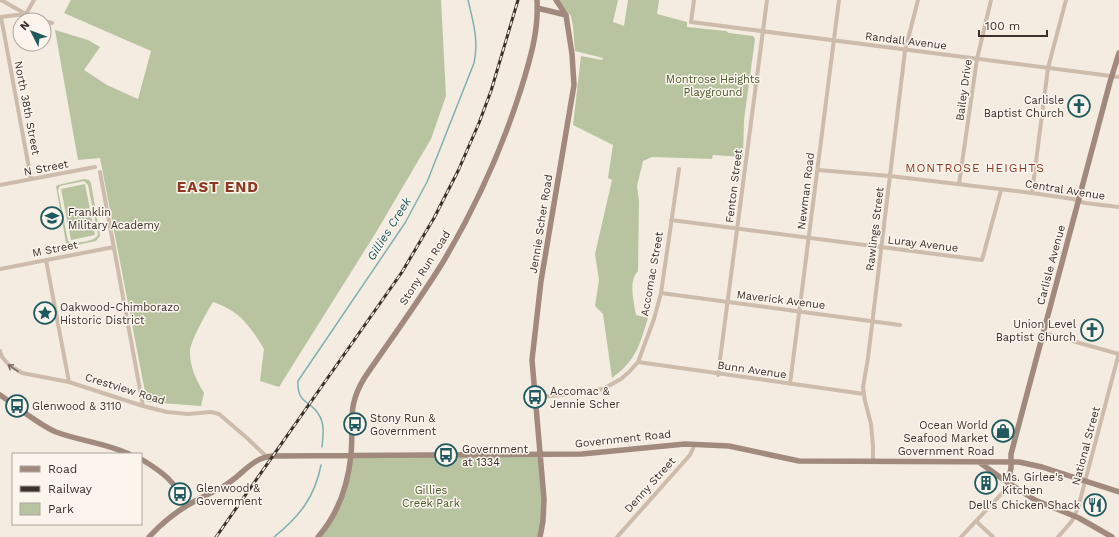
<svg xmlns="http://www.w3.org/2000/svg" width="1119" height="537" viewBox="0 0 1119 537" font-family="'Work Sans',sans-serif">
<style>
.green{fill:#b8c4a0;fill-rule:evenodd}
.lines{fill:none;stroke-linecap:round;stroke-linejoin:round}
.stream{stroke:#7fb0b2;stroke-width:1.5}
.street{stroke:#cdbbac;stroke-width:4}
.secondary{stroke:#a18a7d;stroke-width:5.5}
.rail-casing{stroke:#3b302b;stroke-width:3}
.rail{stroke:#fbf5ee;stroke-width:1.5;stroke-dasharray:4.5;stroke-linecap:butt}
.oneway{stroke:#7d6f65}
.labels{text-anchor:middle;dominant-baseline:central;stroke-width:3;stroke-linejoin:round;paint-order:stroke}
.street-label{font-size:11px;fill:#3b302b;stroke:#fbf5ee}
.park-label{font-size:11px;fill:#4a5a2e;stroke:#fbf5ee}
.poi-label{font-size:11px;fill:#3b302b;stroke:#fbf5ee;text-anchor:start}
.neighbourhood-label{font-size:12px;letter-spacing:1px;fill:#8c3b22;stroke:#fbf5ee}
.water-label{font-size:12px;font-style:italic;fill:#1f5a5e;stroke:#fbf5ee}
.district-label{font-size:15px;font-weight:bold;letter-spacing:1px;fill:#8c3b22;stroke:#fbf5ee}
</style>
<rect width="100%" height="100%" fill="#f4ebe1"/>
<path class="green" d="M 71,0 L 441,0 L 446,96 L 431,139 L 375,234 L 279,387 L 260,381 L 264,349 C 250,326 240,311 213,302 C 207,312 189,343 190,353 C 190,368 197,381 204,393 L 201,406 L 147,402 L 100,158 L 78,160 L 55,30 L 88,40 L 100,47 L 84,70 L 107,85 L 138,99 L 151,51 L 64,13 Z
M 558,0 L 618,0 L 613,22 L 624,26 L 628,0 L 659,0 L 657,14 L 687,22 L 687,27 L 726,31 L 729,33 L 753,36 L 755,39 L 744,120 L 743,157 L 713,155 L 712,159 L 652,157 L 643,161 L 637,186 L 639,201 L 638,271 C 628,281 634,302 636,315 L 648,318 C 640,344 636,361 612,378 L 603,314 L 595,306 L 599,280 L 595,254 L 612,180 L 608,178 L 613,145 L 573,125 L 581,56 L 602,60 L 603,58 L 575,51 L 573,26 L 571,16 Z
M 84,179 L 89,180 L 91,183 L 100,236 L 96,241 L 72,246 L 66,243 L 56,186 L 58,185 ZM 84,181 L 88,185 L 98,235 C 94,242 80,242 72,243 L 68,241 L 58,190 L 60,186 Z
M 85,184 L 95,235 L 71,240 L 61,189 Z
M 351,455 L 540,455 L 544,489 L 540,537 L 318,537 L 336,510 Z"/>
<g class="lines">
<path class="stream" d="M 322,447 C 323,437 325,424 319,415 C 311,400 297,405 298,381 L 405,223 L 427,182 L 474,63 C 479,41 473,21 468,0
M 274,537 C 299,517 315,497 321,465"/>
<path class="street" d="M 1,0 L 26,14 L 34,0
M 694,0 L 691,22 L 1119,77
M 0,17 L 26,14 L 41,20
M 1,17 L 31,179
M 44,21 L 52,23
M 818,170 L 890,176 L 1032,193 L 1073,199 L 1085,203 L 1119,207
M 100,172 L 143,406
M 959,184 L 977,59 L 991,0
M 0,185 L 95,167
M 1032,193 L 1048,68 L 1066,0
M 671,220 L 982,260 L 1001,190
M 46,260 L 69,382
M 0,269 L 114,247
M 661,293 L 900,325
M 1044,333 L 1119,354
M 0,351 L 2,357 L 9,365 L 22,373 L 69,382 L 143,406 L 167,412 L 188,414 L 211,412 L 219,414 L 247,438 L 266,456
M 638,362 L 864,394
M 718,375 L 767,0
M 790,384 L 839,0
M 535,397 L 561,395 L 603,389 L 621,379 L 630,371 L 638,362 L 654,319 L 661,293 L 679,169
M 873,461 L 873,446 L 871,424 L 865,401 L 863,387 L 868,358 L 905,51 L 918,0
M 976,521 L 993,537
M 617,537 L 690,455 L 695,444
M 961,537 L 1007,488 L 1008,482
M 1058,537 L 1072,521 L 1078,508 L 1119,353"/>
<path class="secondary" d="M 537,8 L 566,15
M 0,395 C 18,407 36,423 56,432 C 80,441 106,443 129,454
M 141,459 C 164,473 175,481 186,506
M 979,462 L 1004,480 L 1035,500 L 1079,518 L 1112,537
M 1008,482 L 1011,468 L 1011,454 L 1110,82 L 1119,53
M 149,537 C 162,523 178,510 195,501 C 205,495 217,491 227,484 C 243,474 253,457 273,456 L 582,454 L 685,444 L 729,446 L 799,461 L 1019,462 L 1042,467 L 1119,492
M 318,537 C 338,514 348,485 351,455 C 354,423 346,407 365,377 C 391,339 419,301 443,262 C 475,208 502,149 521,89 C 530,60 539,30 537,0
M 540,537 L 543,521 L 544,499 L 532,360 L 541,281 L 574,85 L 572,54 L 566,15 L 556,0"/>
<g class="rail-casing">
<path id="rail" d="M 216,537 L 402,272 L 434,218 L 458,171 L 479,123 L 491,91 L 518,0"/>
</g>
<use href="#rail" class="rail"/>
</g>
<defs><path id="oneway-shaft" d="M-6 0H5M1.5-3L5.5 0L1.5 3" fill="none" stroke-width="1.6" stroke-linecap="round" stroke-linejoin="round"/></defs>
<use class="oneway" href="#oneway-shaft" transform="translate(13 368) rotate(-146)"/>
<defs>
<g id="church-ring" transform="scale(1.15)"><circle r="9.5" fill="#fbf5ee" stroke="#1f5a5e" stroke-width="1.5"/><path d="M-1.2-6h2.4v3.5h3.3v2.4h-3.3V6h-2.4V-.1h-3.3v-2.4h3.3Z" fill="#1f5a5e"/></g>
<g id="school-ring" transform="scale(1.15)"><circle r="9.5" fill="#fbf5ee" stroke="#1f5a5e" stroke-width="1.5"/><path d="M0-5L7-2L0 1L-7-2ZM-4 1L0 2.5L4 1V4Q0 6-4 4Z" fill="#1f5a5e"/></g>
<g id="sight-ring" transform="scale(1.15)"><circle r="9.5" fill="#fbf5ee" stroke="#1f5a5e" stroke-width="1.5"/><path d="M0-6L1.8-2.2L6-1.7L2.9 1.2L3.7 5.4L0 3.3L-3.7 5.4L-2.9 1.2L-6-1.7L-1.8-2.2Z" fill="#1f5a5e"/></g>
<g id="bus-ring" transform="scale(1.15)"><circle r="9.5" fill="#fbf5ee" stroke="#1f5a5e" stroke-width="1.5"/><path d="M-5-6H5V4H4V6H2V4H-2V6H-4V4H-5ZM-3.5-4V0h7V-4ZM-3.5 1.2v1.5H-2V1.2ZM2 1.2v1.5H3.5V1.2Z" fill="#1f5a5e"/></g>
<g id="shop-ring" transform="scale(1.15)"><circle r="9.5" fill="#fbf5ee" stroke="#1f5a5e" stroke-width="1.5"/><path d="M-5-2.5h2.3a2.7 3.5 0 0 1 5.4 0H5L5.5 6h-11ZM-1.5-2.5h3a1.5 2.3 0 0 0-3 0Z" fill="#1f5a5e"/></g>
<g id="building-ring" transform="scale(1.15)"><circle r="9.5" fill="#fbf5ee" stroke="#1f5a5e" stroke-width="1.5"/><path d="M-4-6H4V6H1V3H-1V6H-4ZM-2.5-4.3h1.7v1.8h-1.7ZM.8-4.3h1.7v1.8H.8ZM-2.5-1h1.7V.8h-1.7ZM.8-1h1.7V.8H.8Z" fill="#1f5a5e"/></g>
<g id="restaurant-ring" transform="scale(1.15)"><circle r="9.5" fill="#fbf5ee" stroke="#1f5a5e" stroke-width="1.5"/><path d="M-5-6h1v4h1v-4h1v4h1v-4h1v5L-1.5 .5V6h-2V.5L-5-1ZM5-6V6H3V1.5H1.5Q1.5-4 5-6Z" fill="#1f5a5e"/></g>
</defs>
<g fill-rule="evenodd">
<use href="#church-ring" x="1079" y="106"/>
<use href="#school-ring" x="52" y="218"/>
<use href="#sight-ring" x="45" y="313"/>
<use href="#church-ring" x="1092" y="330"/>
<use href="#bus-ring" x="535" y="397"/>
<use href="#bus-ring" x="17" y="406"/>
<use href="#bus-ring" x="355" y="424"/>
<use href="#shop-ring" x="1003" y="431"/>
<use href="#bus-ring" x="446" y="455"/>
<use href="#building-ring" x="986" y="483"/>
<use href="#bus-ring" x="180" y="494"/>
<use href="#restaurant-ring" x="1095" y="505"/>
</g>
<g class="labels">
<g class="street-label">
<text transform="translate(906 41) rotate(7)">Randall Avenue</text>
<text transform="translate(964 90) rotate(-82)">Bailey Drive</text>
<text transform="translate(27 108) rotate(79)">North 38th Street</text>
<text transform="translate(46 168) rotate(-11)">N Street</text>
<text transform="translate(734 186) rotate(-83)">Fenton Street</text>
<text transform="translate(1065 190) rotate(9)">Central Avenue</text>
<text transform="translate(806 191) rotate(-83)">Newman Road</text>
<text transform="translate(541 224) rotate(-81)">Jennie Scher Road</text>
<text transform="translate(875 229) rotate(-83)">Rawlings Street</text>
<text transform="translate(923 244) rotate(7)">Luray Avenue</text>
<text transform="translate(55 249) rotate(-11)">M Street</text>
<text transform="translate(1051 265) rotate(-75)">Carlisle Avenue</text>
<text transform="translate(425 268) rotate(-58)">Stony Run Road</text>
<text transform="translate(652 274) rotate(-80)">Accomac Street</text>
<text transform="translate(781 300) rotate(7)">Maverick Avenue</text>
<text transform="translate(752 370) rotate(8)">Bunn Avenue</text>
<text transform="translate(125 389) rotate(17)">Crestview Road</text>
<text transform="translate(623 439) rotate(-6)">Government Road</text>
<text transform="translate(1086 446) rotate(-75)">National Street</text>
<text x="946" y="451">Government Road</text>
<text transform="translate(650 485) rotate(-48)">Denny Street</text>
</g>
<g class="park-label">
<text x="713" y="79">Montrose Heights<tspan x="713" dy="13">Playground</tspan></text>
<text x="431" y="490">Gillies<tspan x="431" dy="13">Creek Park</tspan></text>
</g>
<g class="poi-label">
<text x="1064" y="100" text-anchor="end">Carlisle<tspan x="1064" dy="13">Baptist Church</tspan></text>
<text x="68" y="212">Franklin<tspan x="68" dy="13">Military Academy</tspan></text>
<text x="60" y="307">Oakwood-Chimborazo<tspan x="60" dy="13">Historic District</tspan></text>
<text x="1076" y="324" text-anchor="end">Union Level<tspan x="1076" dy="13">Baptist Church</tspan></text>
<text x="550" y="391">Accomac &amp;<tspan x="550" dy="13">Jennie Scher</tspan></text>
<text x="32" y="406">Glenwood &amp; 3110</text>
<text x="370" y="418">Stony Run &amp;<tspan x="370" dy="13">Government</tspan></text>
<text x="988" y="425" text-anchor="end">Ocean World<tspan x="988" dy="13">Seafood Market</tspan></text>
<text x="462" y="449">Government<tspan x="462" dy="13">at 1334</tspan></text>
<text x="1002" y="477">Ms. Girlee's<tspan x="1002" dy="13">Kitchen</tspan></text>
<text x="196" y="488">Glenwood &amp;<tspan x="196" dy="13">Government</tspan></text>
<text x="1080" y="505" text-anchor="end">Dell's Chicken Shack</text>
</g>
<g class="neighbourhood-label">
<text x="975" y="168">MONTROSE HEIGHTS</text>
</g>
<g class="water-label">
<text transform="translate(389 229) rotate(-58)">Gillies Creek</text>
</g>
<g class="district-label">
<text x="218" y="187">EAST END</text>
</g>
</g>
<rect x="12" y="453" width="130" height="72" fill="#fbf5ee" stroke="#aea6a0"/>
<rect x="20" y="466" width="20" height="6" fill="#a18a7d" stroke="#aea6a0"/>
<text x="48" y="473" font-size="12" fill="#3b302b">Road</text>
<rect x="20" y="486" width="20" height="6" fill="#3b302b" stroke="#aea6a0"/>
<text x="48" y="493" font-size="12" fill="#3b302b">Railway</text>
<rect x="20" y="503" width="20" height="12" fill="#b8c4a0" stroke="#aea6a0"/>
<text x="48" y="513" font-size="12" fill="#3b302b">Park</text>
<g transform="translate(32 32) rotate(312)"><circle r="19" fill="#fbf5ee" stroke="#aea6a0"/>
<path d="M0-3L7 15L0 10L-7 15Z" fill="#1f5a5e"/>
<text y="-6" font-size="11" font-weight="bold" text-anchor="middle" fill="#3b302b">N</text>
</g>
<path d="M979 30v6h68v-6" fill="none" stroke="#3b302b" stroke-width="2"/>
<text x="985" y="30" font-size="12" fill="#3b302b" stroke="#fbf5ee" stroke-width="3" paint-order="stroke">100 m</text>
</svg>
